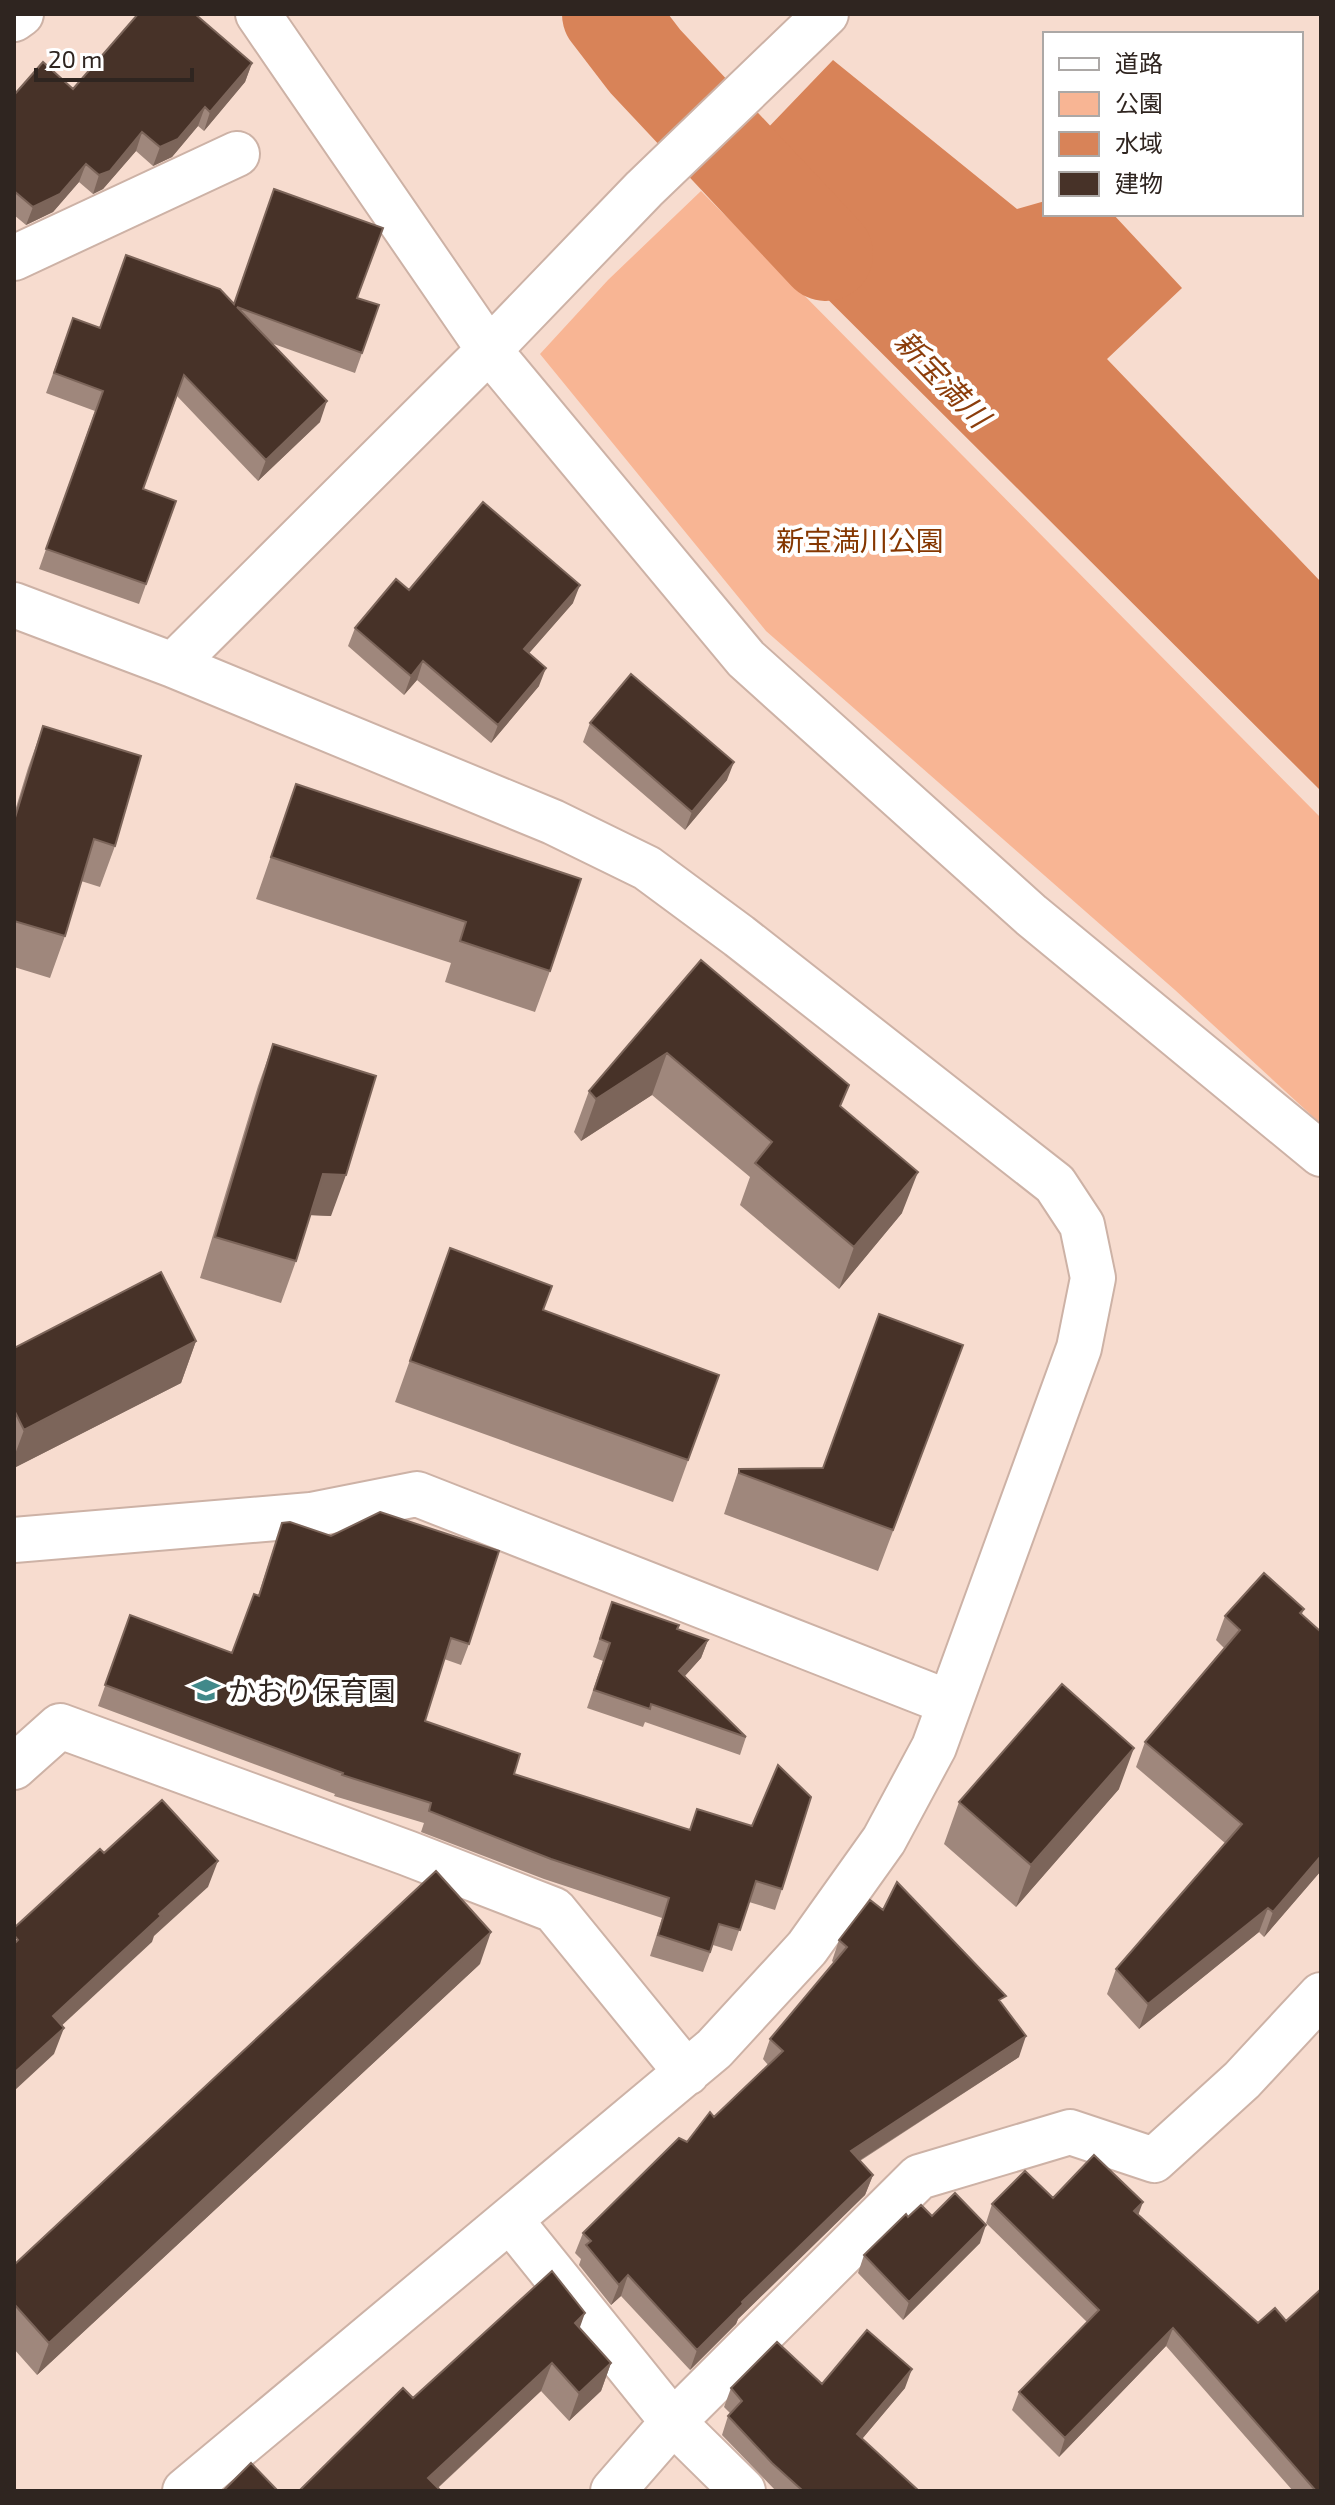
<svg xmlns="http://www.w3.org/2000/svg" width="1335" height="2505" viewBox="0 0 1335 2505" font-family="'Exo 2','Noto Sans JP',sans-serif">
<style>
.green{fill:#f8b594}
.water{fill:#d88358}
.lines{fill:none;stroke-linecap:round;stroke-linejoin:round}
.river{stroke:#d88358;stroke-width:94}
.minor-casing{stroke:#cdb2a6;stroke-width:48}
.minor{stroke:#fff;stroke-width:44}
.wall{fill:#9f877c}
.shaded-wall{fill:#7c655a}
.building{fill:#473228;stroke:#7c655a;stroke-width:2}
.labels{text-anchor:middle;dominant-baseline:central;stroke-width:8;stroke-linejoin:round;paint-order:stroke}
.park-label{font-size:28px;fill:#853701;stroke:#fff}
.poi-label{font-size:28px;fill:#2f2520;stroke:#fff;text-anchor:start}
.water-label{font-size:30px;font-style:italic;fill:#8b3d0b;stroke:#fff}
</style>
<rect width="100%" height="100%" fill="#f7dccf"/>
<path class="green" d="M 701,191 L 1321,818 L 1321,1124 L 1175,990 L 766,631 L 540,354 L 608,280 Z"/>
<path class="water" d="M 833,60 L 1017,209 L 1045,201 L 1045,214 L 1113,214 L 1182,288 L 1107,359 L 1321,582 L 1321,791 L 713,185 Z"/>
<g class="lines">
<path class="river" d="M 609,14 L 645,61 L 826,254"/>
<g class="minor-casing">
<path id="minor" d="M 258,14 L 489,350 L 746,659 L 1031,915 L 1321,1154
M 14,19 L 21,14
M 14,258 L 237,154
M 14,605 L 173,665 L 553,822 L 647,868 L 739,936 L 1055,1184 L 1082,1225 L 1093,1278 L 1079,1348 L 934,1747 L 884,1840 L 807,1948 L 714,2049 L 185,2491
M 173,665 L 489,350 L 644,189 L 826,14
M 14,1540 L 311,1515 L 417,1494 L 950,1703
M 14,1767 L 60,1726 L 407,1853 L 554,1910 L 687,2073
M 511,2221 L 673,2422 L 743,2491
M 613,2491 L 673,2422 L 919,2177 L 1070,2132 L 1154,2160 L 1242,2080 L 1321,1995"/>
</g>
<use href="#minor" class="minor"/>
</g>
<path class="wall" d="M 252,63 L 245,82 L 204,131 L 198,126 L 172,157 L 153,166 L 136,151 L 103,189 L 93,194 L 79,182 L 53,212 L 26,225 L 14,215 L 14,95 L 73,89 Z
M 357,298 L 379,305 L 355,373 L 271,343 L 320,422 L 258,481 L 177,396 L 143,489 L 176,501 L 139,604 L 39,569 L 95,411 L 46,393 L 73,318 L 100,328 L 233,304 Z
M 409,590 L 573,603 L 529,653 L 539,686 L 491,743 L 417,680 L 404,695 L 348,646 L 355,628 Z
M 590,723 L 727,780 L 685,830 L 583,742 Z
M 43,726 L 115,846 L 100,887 L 81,881 L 65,936 L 50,978 L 14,967 L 14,814 L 28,768 Z
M 296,784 L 550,971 L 535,1012 L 445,982 L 451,963 L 256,899 Z
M 701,960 L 841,1107 L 902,1213 L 839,1289 L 740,1205 L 750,1177 L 652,1095 L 581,1141 L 574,1132 L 589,1091 Z
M 273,1044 L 331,1216 L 310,1215 L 296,1261 L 281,1303 L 200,1278 L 258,1086 Z
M 450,1248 L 543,1310 L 719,1375 L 673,1502 L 395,1402 Z
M 196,1341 L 181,1383 L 14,1468 L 14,1348 Z
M 963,1345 L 878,1571 L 724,1514 L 739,1469 L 823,1468 Z
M 282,1523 L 469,1644 L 461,1665 L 444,1659 L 425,1721 L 514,1774 L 690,1830 L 697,1809 L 782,1889 L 775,1910 L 749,1902 L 732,1951 L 713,1945 L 703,1972 L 650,1956 L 662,1918 L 544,1879 L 421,1832 L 424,1823 L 334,1796 L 335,1794 L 98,1706 L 130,1615 L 232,1653 L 258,1596 Z
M 612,1602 L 677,1629 L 708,1640 L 701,1658 L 685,1676 L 746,1737 L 740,1755 L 645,1722 L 643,1727 L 587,1708 L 603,1661 L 593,1657 Z
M 1304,1609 L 1302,1614 L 1321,1632 L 1321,1874 L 1320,1872 L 1264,1937 L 1259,1932 L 1139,2029 L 1107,1994 L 1116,1969 L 1225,1843 L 1136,1767 L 1145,1742 L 1224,1648 L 1216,1640 L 1225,1616 Z
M 1119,1789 L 1016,1907 L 944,1844 L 959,1802 Z
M 839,1940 L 1003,2005 L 1019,2057 L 860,2161 L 873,2175 L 865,2195 L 738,2319 L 736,2324 L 690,2370 L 621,2296 L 611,2305 L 579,2265 L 581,2259 L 575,2253 L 583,2233 L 714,2117 L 768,2065 L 763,2059 L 770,2039 L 834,1963 L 832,1961 Z
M 480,1964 L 37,2375 L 14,2349 L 14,2265 Z
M 992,2204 L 1138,2215 L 1321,2491 L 1293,2491 L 1166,2346 L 1059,2457 L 1012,2410 L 1019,2392 L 1087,2322 L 986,2223 Z
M 932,2216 L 980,2243 L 903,2320 L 858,2273 L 864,2255 L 908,2217 Z
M 580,2328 L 611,2363 L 601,2391 L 569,2421 L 541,2391 L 438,2488 L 299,2491 L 413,2398 Z
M 822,2384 L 905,2388 L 862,2439 L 919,2491 L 776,2491 L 722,2435 L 728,2416 L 731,2414 L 724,2407 L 731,2388 Z"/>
<path class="shaded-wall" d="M 252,63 L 245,82 L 204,131 L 210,112 Z
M 205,107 L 198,126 L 172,157 L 153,166 L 160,147 Z
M 142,132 L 136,151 L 103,189 L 93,194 L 99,175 Z
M 86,164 L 79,182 L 53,212 L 26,225 L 33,207 Z
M 327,401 L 320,422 L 258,481 L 266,460 Z
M 580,585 L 573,603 L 517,667 L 524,649 Z
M 423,661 L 417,680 L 404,695 L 411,676 Z
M 546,668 L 539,686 L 491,743 L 498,725 Z
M 734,762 L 727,780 L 685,830 L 692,812 Z
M 667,1053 L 652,1095 L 581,1141 L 596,1099 Z
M 918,1172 L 902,1213 L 839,1289 L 854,1247 Z
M 323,1174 L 346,1175 L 331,1216 L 308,1215 Z
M 196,1341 L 181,1383 L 14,1468 L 14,1457 L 24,1430 Z
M 708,1640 L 701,1658 L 673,1689 L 679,1671 Z
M 1134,1748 L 1119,1789 L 1016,1907 L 1031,1865 Z
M 1321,1856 L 1321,1869 L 1320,1872 L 1264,1937 L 1273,1912 Z
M 218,1861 L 208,1887 L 154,1936 L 152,1942 L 44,2042 L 53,2016 L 159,1914 Z
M 1268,1908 L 1259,1932 L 1139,2029 L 1148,2004 Z
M 491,1932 L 480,1964 L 37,2375 L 49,2343 Z
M 64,2028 L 54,2054 L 14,2091 L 14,2073 Z
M 1026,2036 L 1019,2057 L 843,2171 L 851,2151 Z
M 873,2175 L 865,2195 L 738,2319 L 736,2324 L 690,2370 L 697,2350 L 742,2302 Z
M 1143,2202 L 1136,2221 L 1134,2211 Z
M 986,2225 L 980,2243 L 903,2320 L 909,2302 Z
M 628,2275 L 621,2296 L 611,2305 L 619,2285 Z
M 585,2313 L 575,2341 L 575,2323 Z
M 1173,2328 L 1166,2346 L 1059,2457 L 1065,2438 Z
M 552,2363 L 541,2391 L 434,2491 L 428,2478 Z
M 611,2363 L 601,2391 L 569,2421 L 579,2393 Z
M 912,2369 L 905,2388 L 851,2452 L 857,2434 Z"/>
<path class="building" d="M 138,14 L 195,14 L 252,63 L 210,112 L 205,107 L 178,139 L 160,147 L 142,132 L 110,171 L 99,175 L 86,164 L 60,194 L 33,207 L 14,191 L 14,95 L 43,62 L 73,89 Z
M 274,189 L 383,228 L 357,298 L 379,305 L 362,353 L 237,307 L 327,401 L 266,460 L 184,375 L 143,489 L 176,501 L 146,584 L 46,549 L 103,391 L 54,373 L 73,318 L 100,328 L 126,255 L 220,289 L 234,304 Z
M 483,502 L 580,585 L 524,649 L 546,668 L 498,725 L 423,661 L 411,676 L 355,628 L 396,579 L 409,590 Z
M 631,674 L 734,762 L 692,812 L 590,723 Z
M 43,726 L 141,756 L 115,846 L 94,839 L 65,936 L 14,921 L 14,821 Z
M 296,784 L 581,879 L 550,971 L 460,941 L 466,922 L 271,857 Z
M 701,960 L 849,1085 L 840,1106 L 918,1172 L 854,1247 L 755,1163 L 772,1142 L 667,1053 L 596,1099 L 589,1091 Z
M 273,1044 L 376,1076 L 346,1175 L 323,1174 L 296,1261 L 215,1237 Z
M 450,1248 L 552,1286 L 543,1310 L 719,1375 L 688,1460 L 410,1361 Z
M 161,1272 L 196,1341 L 24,1430 L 14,1410 L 14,1348 Z
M 879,1314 L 963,1345 L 893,1530 L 739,1473 L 739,1469 L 823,1468 Z
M 380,1512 L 499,1551 L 469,1644 L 451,1638 L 425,1721 L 520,1754 L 514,1774 L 690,1830 L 697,1809 L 752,1826 L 778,1765 L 811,1797 L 782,1889 L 756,1881 L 740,1930 L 719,1924 L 710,1952 L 658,1935 L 669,1898 L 551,1859 L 429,1811 L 431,1803 L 342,1775 L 343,1773 L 105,1685 L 130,1615 L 232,1653 L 254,1594 L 259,1596 L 282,1523 L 290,1522 L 331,1536 Z
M 1264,1573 L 1304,1609 L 1300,1613 L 1321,1632 L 1321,1856 L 1273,1912 L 1268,1908 L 1148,2004 L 1116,1969 L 1242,1824 L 1145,1742 L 1240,1630 L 1225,1616 Z
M 612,1602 L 679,1625 L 677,1629 L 708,1640 L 679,1671 L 746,1737 L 651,1704 L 650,1709 L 594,1690 L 610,1643 L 600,1639 Z
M 1062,1684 L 1134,1748 L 1031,1865 L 959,1802 Z
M 162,1800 L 218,1861 L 159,1914 L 161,1916 L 53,2016 L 64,2028 L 14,2073 L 14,1944 L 18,1940 L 14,1935 L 14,1928 L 100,1849 L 104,1853 Z
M 436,1871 L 491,1932 L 49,2343 L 14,2304 L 14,2265 Z
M 897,1882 L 1006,1996 L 999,2000 L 1026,2036 L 851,2151 L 873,2175 L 742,2302 L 743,2304 L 697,2350 L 628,2275 L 619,2285 L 586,2245 L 591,2241 L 583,2233 L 679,2138 L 687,2142 L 710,2112 L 714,2117 L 783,2051 L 770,2039 L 847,1947 L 839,1940 L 870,1900 L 883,1910 Z
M 1094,2155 L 1143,2202 L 1134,2211 L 1258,2323 L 1275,2308 L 1286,2321 L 1321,2289 L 1321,2491 L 1316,2491 L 1173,2328 L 1065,2438 L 1019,2392 L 1099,2310 L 992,2204 L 1025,2171 L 1053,2198 Z
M 955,2193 L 986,2225 L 909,2302 L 864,2255 L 906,2214 L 908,2217 L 921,2205 L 932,2216 Z
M 552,2271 L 585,2313 L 575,2323 L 611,2363 L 579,2393 L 552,2363 L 428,2478 L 441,2491 L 299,2491 L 403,2388 L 413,2398 Z
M 867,2330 L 912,2369 L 857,2434 L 919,2491 L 803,2491 L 772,2463 L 728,2416 L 742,2401 L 731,2388 L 777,2342 L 822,2384 Z
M 251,2463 L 278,2491 L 223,2491 Z"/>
<defs>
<g id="school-bare" transform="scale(2.16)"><path d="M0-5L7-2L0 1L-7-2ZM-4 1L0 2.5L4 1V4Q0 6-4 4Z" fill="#41898a" stroke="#fff" stroke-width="2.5" paint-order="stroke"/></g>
</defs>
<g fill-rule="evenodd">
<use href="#school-bare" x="206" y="1690"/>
</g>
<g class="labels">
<g class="park-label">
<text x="860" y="540">新宝満川公園</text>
</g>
<g class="poi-label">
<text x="228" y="1690">かおり保育園</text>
</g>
<g class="water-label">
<text transform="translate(943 378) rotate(46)">新宝満川</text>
</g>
</g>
<rect width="1335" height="2505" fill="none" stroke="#2f2520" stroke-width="32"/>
<rect x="1043" y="32" width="260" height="184" fill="#ffffff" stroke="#aca8a6" stroke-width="2"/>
<rect x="1059" y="58" width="40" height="12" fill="#ffffff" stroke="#aca8a6" stroke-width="2"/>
<text x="1115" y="72" font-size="24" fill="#2f2520">道路</text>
<rect x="1059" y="92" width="40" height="24" fill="#f8b594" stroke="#aca8a6" stroke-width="2"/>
<text x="1115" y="112" font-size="24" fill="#2f2520">公園</text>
<rect x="1059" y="132" width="40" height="24" fill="#d88358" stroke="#aca8a6" stroke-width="2"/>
<text x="1115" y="152" font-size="24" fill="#2f2520">水域</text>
<rect x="1059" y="172" width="40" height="24" fill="#473228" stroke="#aca8a6" stroke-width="2"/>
<text x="1115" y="192" font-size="24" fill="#2f2520">建物</text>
<path d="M36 68v12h156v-12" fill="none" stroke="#2f2520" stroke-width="4"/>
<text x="48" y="68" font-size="24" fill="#2f2520" stroke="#ffffff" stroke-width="6" paint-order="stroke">20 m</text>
</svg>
